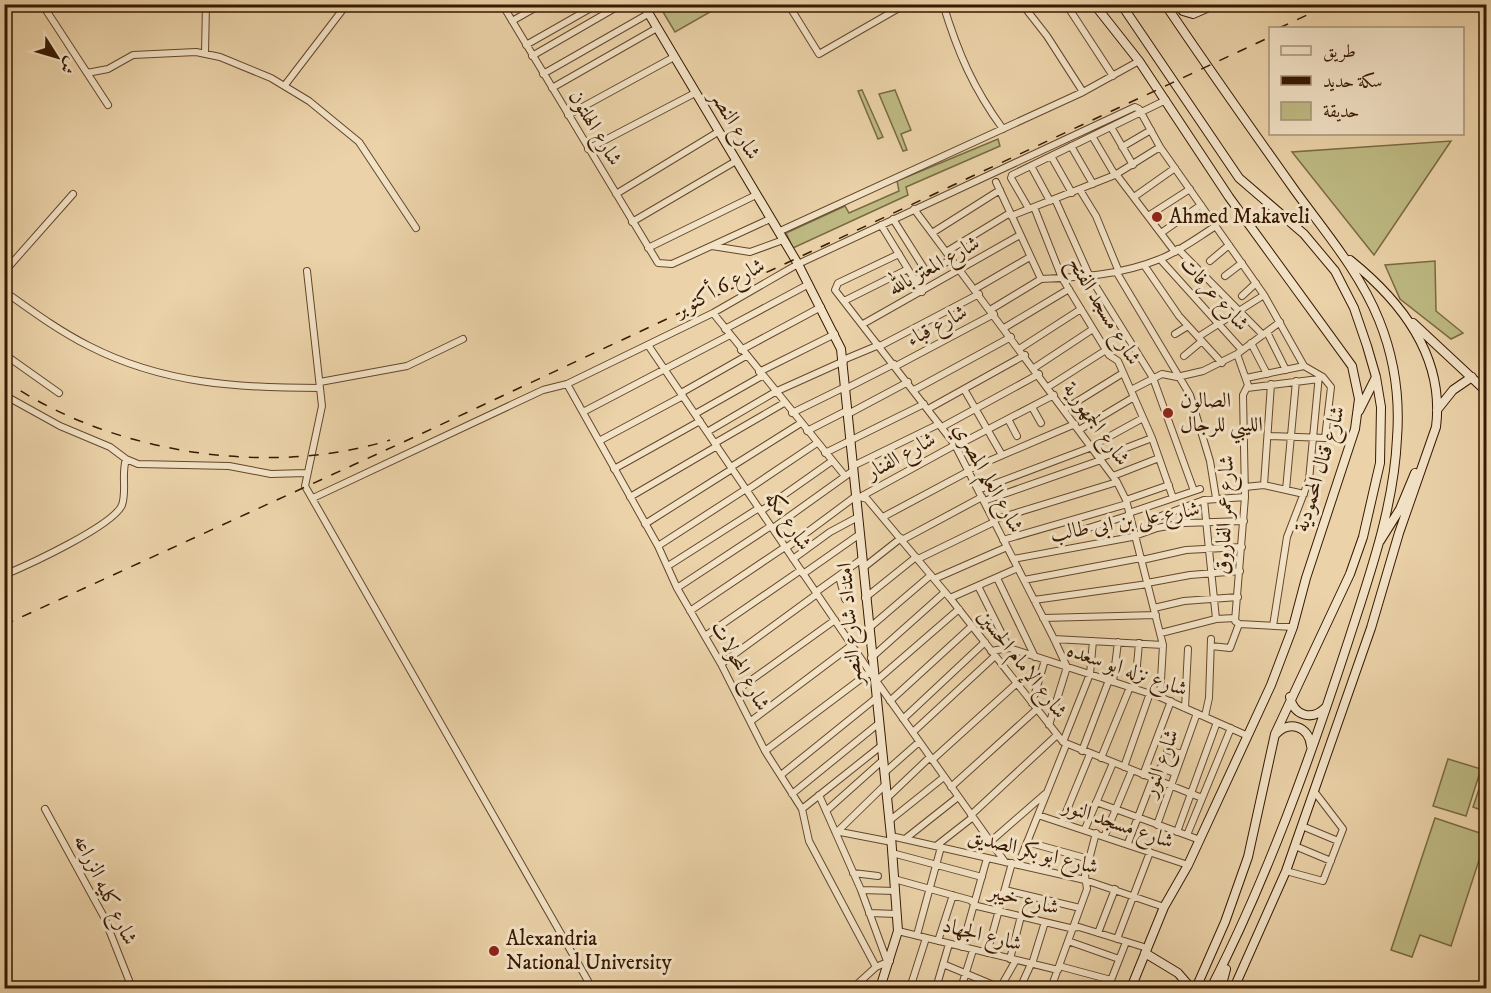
<svg xmlns="http://www.w3.org/2000/svg" width="1491" height="993" viewBox="0 0 1491 993" font-family="'IM FELL DW Pica',Amiri,serif">
<style>
.green{fill:#beba83;stroke:#7a6a42;stroke-width:1.5}
.lines{fill:none;stroke-linecap:round;stroke-linejoin:round}
.street-casing{stroke:#64472b;stroke-width:8}
.secondary-casing{stroke:#371901;stroke-width:10}
.street{stroke:#f2e2c6;stroke-width:6}
.secondary{stroke:#f2e2c6;stroke-width:8}
.rail{stroke:#371901;stroke-width:1.5;stroke-dasharray:10 10;stroke-linecap:butt}
.poi-dot{fill:#8f2418;stroke:#f2e2c6;stroke-width:2}
.labels{text-anchor:middle;dominant-baseline:central;stroke-width:6;stroke-linejoin:round;paint-order:stroke}
.street-label{font-size:21px;fill:#371901;stroke:#f2e2c6}
.poi-label{font-size:21px;fill:#371901;stroke:#f2e2c6;text-anchor:start}
</style>
<rect width="100%" height="100%" fill="#ebd2a8"/>
<filter id="stains"><feTurbulence type="fractalNoise" baseFrequency=".00333" numOctaves="4"/><feColorMatrix values="0 0 0 0 .2 0 0 0 0 .09 0 0 0 0 .02 0 0 0 .5 -.17"/></filter>
<radialGradient id="worn" r=".72"><stop offset=".6" stop-color="#630" stop-opacity="0"/><stop offset="1" stop-color="#630" stop-opacity=".3"/></radialGradient>
<path class="green" d="M 665,4 L 705,5 L 710,12 L 675,32 L 660,7 Z
M 862,90 L 883,137 L 878,139 L 858,91 Z
M 895,90 L 911,130 L 901,134 L 907,150 L 903,151 L 879,94 Z
M 998,139 L 1000,146 L 906,187 L 908,195 L 793,248 L 786,233 L 845,206 L 849,213 L 899,191 L 897,181 Z
M 1451,141 L 1374,255 L 1292,152 Z
M 1435,261 L 1436,311 L 1463,333 L 1451,339 L 1400,299 L 1385,265 Z
M 1448,759 L 1481,769 L 1466,816 L 1433,806 Z
M 1485,771 L 1486,772 L 1486,812 L 1473,807 Z
M 1435,818 L 1486,835 L 1486,839 L 1451,946 L 1420,935 L 1412,957 L 1391,950 Z"/>
<g class="lines">
<g class="street-casing">
<path id="street" d="M 42,4 L 108,105
M 502,4 L 658,263 L 672,264 L 770,219
M 788,4 L 819,54 L 906,4
M 943,4 C 958,53 973,88 1003,129
M 1022,4 L 1047,36 L 1083,92
M 1066,4 L 1113,76
M 512,21 L 542,4
M 526,45 L 598,4
M 205,53 L 206,4
M 532,56 L 622,4
M 87,73 L 108,69 L 133,55 L 196,52 L 220,57 L 271,78 L 309,101 L 359,142 L 416,228
M 543,74 L 648,14
M 285,85 L 347,4
M 552,88 L 657,28
M 568,115 L 674,57
M 1111,127 L 1133,165
M 1092,136 L 1115,175
M 1071,146 L 1093,184
M 1122,147 L 1151,130
M 588,149 L 695,93
M 1051,156 L 1072,193
M 1031,166 L 1050,201
M 1116,174 L 1175,252
M 996,182 L 1041,279
M 1080,190 L 1096,216 L 1119,272
M 616,194 L 718,132
M 1134,197 L 1175,168
M 1055,199 L 1090,277 L 1153,378 L 1194,491
M 1034,207 L 1062,278 L 1109,355 L 1118,361 L 1152,438 L 1173,498
M 914,209 L 1117,482 L 1126,500 L 1163,645 L 1160,697
M 1029,209 L 1011,178 L 1012,175 L 1166,100
M 1011,216 L 1115,175 L 1160,147
M 1148,216 L 1190,189
M 893,219 L 927,273
M 632,222 L 736,161
M 881,225 L 922,292
M 778,232 L 1083,92 L 1139,61
M 932,233 L 1000,190
M 1161,233 L 1201,205
M 712,246 L 750,252 L 783,240
M 648,248 L 756,195
M 1178,249 L 1263,335
M 946,252 L 1010,213
M 899,254 L 838,283 L 835,290 L 955,445 L 1054,639 L 1067,667 L 1049,725
M 1160,259 L 1242,350
M 1210,261 L 1229,245
M 1144,265 L 1179,316 L 1222,363
M 307,271 L 322,406 L 305,486 L 592,988
M 4,272 L 73,194
M 1117,273 L 1190,395 L 1210,461 L 1216,498
M 1225,276 L 1242,263
M 1041,279 C 1082,277 1121,275 1160,259 C 1180,251 1198,237 1216,226
M 915,280 L 952,259
M 975,289 L 1030,257
M 4,291 C 32,311 59,331 89,346 C 163,384 239,388 320,388
M 1242,296 L 1256,283
M 844,301 L 908,269
M 990,310 L 1041,279
M 713,313 L 845,476
M 863,324 L 1020,235
M 1004,328 L 1069,289
M 725,329 L 809,284
M 1267,332 L 1286,370
M 1175,334 L 1188,326
M 1198,337 L 1264,295
M 1251,343 L 1267,374
M 648,345 L 872,675 L 1005,862
M 880,346 L 979,294
M 1019,349 L 1081,309
M 741,350 L 821,307
M 4,354 L 59,393
M 1237,354 L 1248,385 L 1243,395 L 1245,497 L 1235,621 L 1239,624 L 1293,627
M 1184,356 L 1202,341
M 843,360 L 879,345
M 896,366 L 994,314
M 1034,368 L 1093,329
M 759,372 L 835,334
M 1246,378 L 1304,366
M 320,382 L 407,366 L 463,339
M 567,384 L 658,546 L 677,588 L 721,664 L 765,751 L 802,809 L 809,841 L 876,967
M 1048,387 L 1106,350
M 1247,388 L 1319,379
M 845,389 L 894,364
M 964,389 L 1002,455
M 914,390 L 1011,337
M 1131,390 L 1162,374 L 1177,377 L 1203,371 L 1237,354 L 1280,322
M 681,393 L 746,356
M 4,395 L 60,426 L 110,447 L 126,459 L 138,464 L 229,466 L 271,474 L 306,473
M 1032,407 L 1041,423
M 928,409 L 1025,355
M 1065,409 L 1123,373
M 583,412 L 730,335
M 792,413 L 845,387
M 695,414 L 762,376
M 848,414 L 908,382
M 1008,419 L 1017,436
M 942,427 L 1039,374
M 1079,430 L 1134,397
M 807,431 L 848,410
M 707,432 L 775,392 L 844,361
M 599,441 L 683,396
M 715,443 L 784,403
M 956,446 L 1054,395
M 1092,446 L 1143,418
M 825,453 L 924,404
M 1100,458 L 1152,438
M 853,466 L 939,424
M 731,467 L 801,423
M 614,469 L 700,421
M 968,470 L 1075,424
M 1113,476 L 1159,458
M 1264,485 L 1271,384
M 1245,487 L 1264,485 L 1304,494
M 747,490 L 817,443
M 978,490 L 1092,447
M 1286,490 L 1296,381
M 862,496 L 955,445
M 630,497 L 717,446
M 313,498 L 543,390 L 567,384 L 713,313 L 798,264 L 1135,107 L 1139,109 L 1160,147 L 1264,295 L 1304,366 L 1323,377 L 1331,387 L 1325,438 L 1269,436
M 1126,500 L 1169,485
M 1204,500 L 1216,619
M 984,501 L 1101,460
M 761,511 L 832,461
M 1129,513 L 1200,489
M 1161,516 L 1204,500 L 1245,497
M 883,517 L 969,471
M 993,520 L 1117,482
M 645,524 L 732,469
M 773,528 L 854,470
M 1082,530 L 1130,515
M 902,540 L 982,497
M 1003,540 L 1127,504
M 658,546 L 746,489
M 786,548 L 856,496 L 867,499 L 950,598 L 1063,742 L 1202,798
M 793,559 L 830,532 L 858,517
M 918,559 L 994,522
M 1013,559 L 1132,537 L 1157,528 L 1184,523 L 1244,521
M 1142,560 L 1186,550 L 1242,547
M 668,566 L 759,508
M 863,568 L 901,538
M 803,574 L 860,534
M 4,575 C 28,565 113,526 122,505 C 127,490 121,475 126,459
M 839,576 L 845,599
M 997,578 L 1035,657
M 934,579 L 1007,547
M 1024,580 L 1141,558
M 1147,583 L 1190,575 L 1240,571
M 978,586 L 1009,648
M 677,588 L 771,526
M 816,592 L 862,559
M 865,598 L 916,557
M 950,598 L 1018,568
M 1034,600 L 1148,584
M 1154,608 L 1184,601 L 1238,597
M 690,611 L 785,547
M 1043,618 L 1156,615
M 1273,626 L 1287,537 L 1309,480 L 1319,375
M 868,629 L 931,575
M 1161,633 L 1216,619 L 1235,618
M 705,636 L 801,570
M 1054,639 L 1163,645
M 1211,646 L 1230,648 L 1239,624
M 991,651 L 1009,648 L 1160,697 L 1248,736
M 871,658 L 945,592
M 721,664 L 817,594
M 876,681 L 959,609
M 1113,682 L 1118,642
M 1135,688 L 1139,643
M 736,691 L 835,620
M 890,701 L 972,626
M 1032,703 L 1045,660
M 1185,708 L 1188,649
M 1205,716 L 1209,698 L 1211,639
M 903,719 L 985,642
M 751,721 L 852,645
M 913,732 L 995,656
M 1063,742 L 1090,674 L 1093,641
M 1167,750 L 1182,754
M 765,751 L 870,672
M 1082,751 L 1109,680
M 1101,758 L 1130,687
M 932,760 L 1017,683
M 1124,767 L 1150,693
M 1160,768 L 1175,773
M 884,773 L 919,742
M 781,775 L 875,699
M 1143,775 L 1171,701
M 951,787 L 1037,709
M 792,794 L 878,724
M 819,795 L 861,890 L 887,961
M 887,798 L 930,757
M 1096,802 L 1200,840
M 45,809 L 104,917 L 132,988
M 802,809 L 881,746
M 826,811 L 882,761
M 971,815 L 1057,735
M 1038,815 L 1188,865
M 889,821 L 944,777
M 1062,822 L 1090,754
M 1157,825 L 1197,713
M 1302,826 L 1338,841
M 1085,829 L 1113,763
M 835,831 L 892,842
M 838,831 L 885,785
M 1177,832 L 1217,722
M 1105,835 L 1132,770
M 1187,835 L 1231,728
M 891,836 L 1085,880 L 1164,907
M 905,839 L 958,797
M 990,842 L 1045,794
M 1027,842 L 1089,859
M 1128,843 L 1153,778
M 936,846 L 973,817
M 1295,846 L 1331,861
M 892,853 L 982,877
M 1018,865 L 1066,745
M 1286,871 L 1323,881 L 1343,829 L 1314,791
M 853,873 L 878,876
M 894,879 L 970,900 L 977,906 L 1070,928 L 1079,927 L 1147,948
M 861,890 L 895,891
M 1005,890 L 1080,908
M 869,913 L 897,914
M 898,931 L 1058,970
M 1098,933 L 1115,889
M 917,935 L 941,847
M 1117,939 L 1150,852
M 938,941 L 953,895
M 1068,941 L 1119,959
M 962,947 L 987,858
M 987,953 L 1012,863
M 1010,959 L 1021,916
M 943,964 L 991,984
M 1032,964 L 1045,922
M 1059,966 L 1111,980
M 853,988 L 876,967 L 890,961
M 910,988 L 926,938
M 936,988 L 949,944
M 961,988 L 973,950
M 1000,988 L 1016,960
M 1020,988 L 1031,964
M 1051,988 L 1087,889 L 1085,875 L 1096,833
M 1108,988 L 1126,942"/>
</g>
<g class="secondary-casing">
<path id="secondary" d="M 643,4 L 798,264 L 841,349 L 891,836 L 898,931 L 880,988
M 1094,4 L 1139,61 L 1229,197 L 1352,366 L 1359,399 L 1355,429 L 1306,578 L 1293,627 L 1271,685 L 1188,865 L 1164,907 L 1131,988
M 1121,4 L 1239,178 L 1304,234 L 1335,271 L 1354,308 L 1367,346 L 1376,377 L 1381,407 L 1380,463 L 1363,537 L 1350,574 L 1275,734 L 1248,857 L 1225,922 L 1196,988
M 1165,4 C 1208,68 1252,130 1296,192 C 1326,233 1360,273 1379,320 C 1394,357 1400,398 1397,438 C 1394,506 1370,574 1349,639 C 1311,756 1267,879 1211,988
M 1178,4 L 1183,11 L 1193,14 L 1216,4
M 1413,323 L 1486,391
M 1437,410 L 1453,390 L 1472,377
M 1359,411 L 1376,377
M 1380,541 L 1400,509 L 1415,473
M 1290,697 C 1294,716 1312,721 1325,708
M 1276,734 C 1289,720 1309,726 1311,746
M 1145,953 L 1178,973 L 1191,988
M 1221,988 L 1226,969
M 1234,988 L 1286,871 L 1314,791 L 1371,628 L 1399,533 L 1436,427 C 1445,356 1401,301 1350,260"/>
</g>
<use href="#street" class="street"/>
<use href="#secondary" class="secondary"/>
<path class="rail" d="M 1279,28 L 1331,4
M 4,380 C 109,453 268,478 390,440
M 4,625 L 423,433 L 1270,37"/>
</g>
<g class="poi-dot">
<circle cx="1157" cy="217" r="6"/>
<circle cx="1168" cy="413" r="6"/>
<circle cx="494" cy="951" r="6"/>
</g>
<g class="labels">
<g class="street-label">
<text transform="translate(735 125) rotate(59)">شارع النصر</text>
<text transform="translate(595 128) rotate(59)">شارع الهلتون</text>
<text transform="translate(934 266) rotate(-29)">شارع المعتز بالله</text>
<text transform="translate(720 288) rotate(-29)">شارع 6 أكتوبر</text>
<text transform="translate(1214 294) rotate(48)">شارع عرفات</text>
<text transform="translate(1104 311) rotate(59)">شارع مسجد الفتح</text>
<text transform="translate(937 326) rotate(-28)">شارع قباء</text>
<text transform="translate(1096 424) rotate(54)">شارع الجمهورية</text>
<text transform="translate(901 456) rotate(-29)">شارع الفنار</text>
<text transform="translate(1320 469) rotate(-73)">شارع قنال المحمودية</text>
<text transform="translate(988 478) rotate(61)">شارع العلم المصري</text>
<text transform="translate(1225 515) rotate(-88)">شارع عمر الفاروق</text>
<text transform="translate(788 521) rotate(56)">شارع مكه</text>
<text transform="translate(1125 522) rotate(-10)">شارع على بن ابى طالب</text>
<text transform="translate(850 624) rotate(-95)">امتداد شارع النصر</text>
<text transform="translate(1022 664) rotate(52)">شارع الإمام الحسين</text>
<text transform="translate(740 666) rotate(61)">شارع المحولات</text>
<text transform="translate(1127 670) rotate(19)">شارع نزله ابو سعده</text>
<text transform="translate(1161 763) rotate(-70)">شارع النور</text>
<text transform="translate(1118 824) rotate(19)">شارع مسجد النور</text>
<text transform="translate(1033 852) rotate(14)">شارع ابو بكر الصديق</text>
<text transform="translate(105 890) rotate(64)">شارع كليه الزراعه</text>
<text transform="translate(1024 900) rotate(14)">شارع خيبر</text>
<text transform="translate(982 935) rotate(14)">شارع الجهاد</text>
</g>
<g class="poi-label">
<text x="1169" y="217">Ahmed Makaveli</text>
<text x="1180" y="401">الصالون<tspan x="1180" dy="24">الليبي للرجال</tspan></text>
<text x="506" y="939">Alexandria<tspan x="506" dy="24">National University</tspan></text>
</g>
</g>
<rect width="1491" height="993" fill="none" stroke="#ebd2a8" stroke-width="24"/>
<rect x="6" y="6" width="1479" height="981" fill="none" stroke="#371901" stroke-width="3"/>
<rect x="12" y="12" width="1467" height="969" fill="none" stroke="#371901" stroke-width="1.5"/>
<rect x="1269" y="27" width="195" height="108" fill="#f2e2c6" stroke="#a79277" stroke-width="1.5"/>
<rect x="1281" y="46" width="30" height="9" fill="#f2e2c6" stroke="#a79277" stroke-width="1.5"/>
<text x="1323" y="57" font-size="18" fill="#371901">طريق</text>
<rect x="1281" y="76" width="30" height="9" fill="#371901" stroke="#a79277" stroke-width="1.5"/>
<text x="1323" y="87" font-size="18" fill="#371901">سكة حديد</text>
<rect x="1281" y="102" width="30" height="18" fill="#beba83" stroke="#a79277" stroke-width="1.5"/>
<text x="1323" y="117" font-size="18" fill="#371901">حديقة</text>
<g transform="translate(57 57) rotate(127)" stroke="#f2e2c6" stroke-width="4.5" paint-order="stroke">
<path d="M0-4.5L10 22L0 15L-10 22Z" fill="#371901"/>
<text y="-9" font-size="16" font-weight="bold" text-anchor="middle" fill="#371901">ش</text>
</g>
<rect width="100%" height="100%" filter="url(#stains)"/>
<rect width="100%" height="100%" fill="url(#worn)"/>
</svg>
